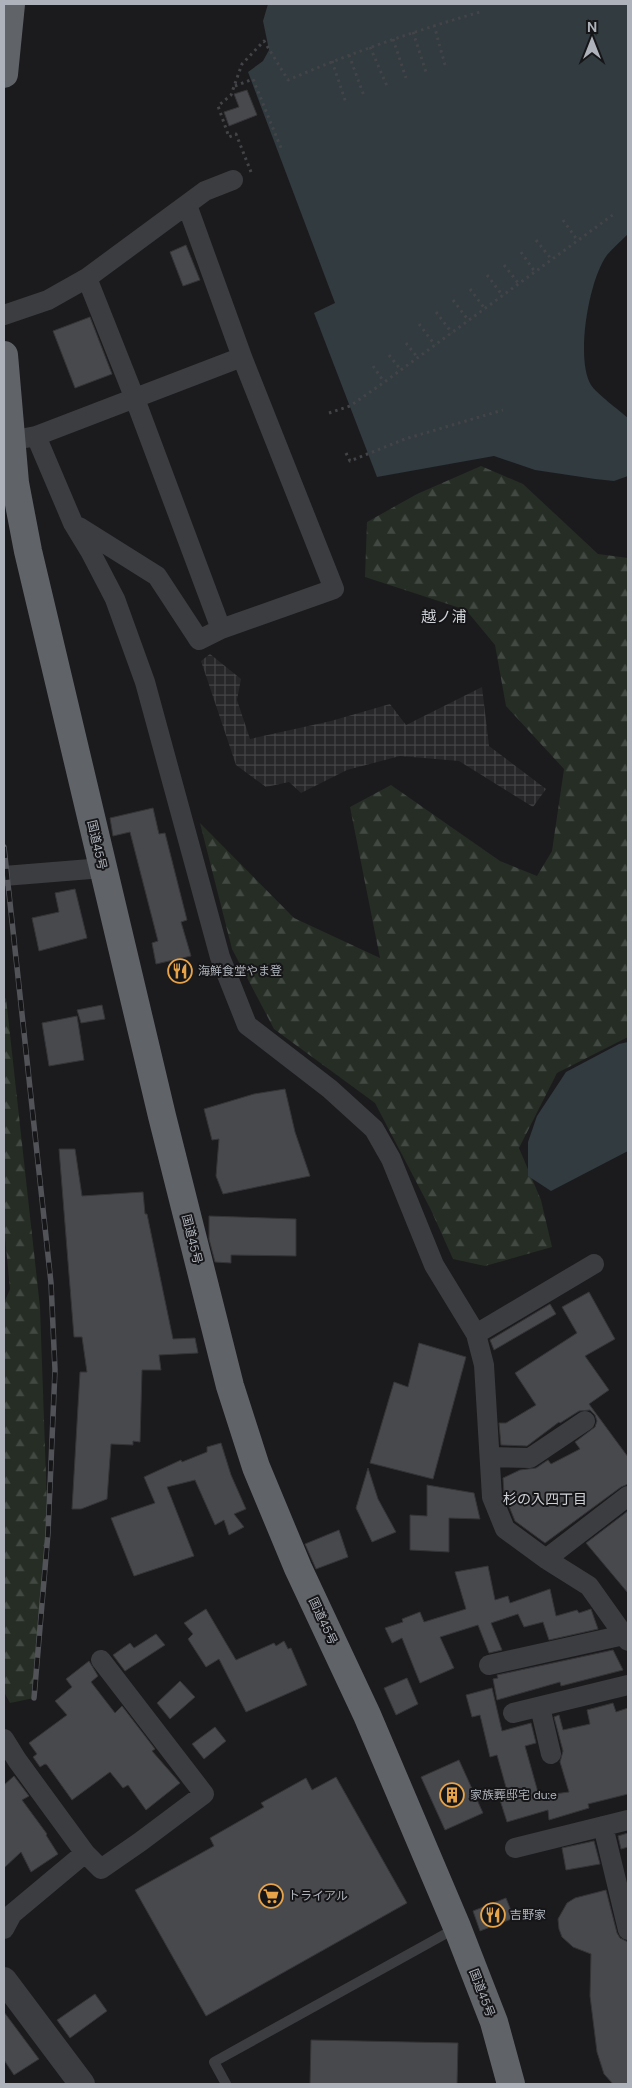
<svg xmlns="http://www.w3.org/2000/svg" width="632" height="2088" viewBox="0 0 632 2088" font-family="'DM Sans','Noto Sans JP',sans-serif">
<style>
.industrial{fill:url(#industrial-grid)}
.forest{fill:url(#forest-firs)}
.water{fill:#313b40}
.building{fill:#48494d;stroke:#353538}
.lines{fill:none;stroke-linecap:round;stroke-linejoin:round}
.path{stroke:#424448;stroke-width:3;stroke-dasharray:2.5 4;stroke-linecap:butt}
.service{stroke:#3c3d41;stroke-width:10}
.minor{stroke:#3c3d41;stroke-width:20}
.tertiary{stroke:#3c3d41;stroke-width:26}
.trunk{stroke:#606469;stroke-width:28}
.rail-casing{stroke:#515358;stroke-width:5.5}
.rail{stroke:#161618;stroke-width:4;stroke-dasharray:11;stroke-linecap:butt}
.labels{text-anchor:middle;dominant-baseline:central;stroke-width:4;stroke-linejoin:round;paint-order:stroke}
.street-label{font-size:12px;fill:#aeb3bb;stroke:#161618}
.poi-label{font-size:12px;fill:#aeb3bb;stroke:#161618;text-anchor:start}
.neighbourhood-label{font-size:14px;fill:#cfd2d7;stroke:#161618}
.quarter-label{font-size:15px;fill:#cfd2d7;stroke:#161618}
</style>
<defs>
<pattern id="industrial-grid" width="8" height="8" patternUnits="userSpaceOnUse" patternTransform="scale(1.25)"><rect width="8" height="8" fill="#27272a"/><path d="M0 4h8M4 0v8" fill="none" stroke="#444447"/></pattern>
<pattern id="forest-firs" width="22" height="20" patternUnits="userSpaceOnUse" patternTransform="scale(1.25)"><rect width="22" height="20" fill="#252d25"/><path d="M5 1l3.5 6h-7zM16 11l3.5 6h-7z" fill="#424943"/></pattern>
</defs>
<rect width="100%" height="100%" fill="#1b1b1d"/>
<path class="industrial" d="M 210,654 L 241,679 L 237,700 L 250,739 L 331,721 L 390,704 L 406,725 L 482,687 L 489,746 L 546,789 L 533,807 L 459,761 L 400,756 L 347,770 L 301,793 L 289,782 L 266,787 L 236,765 L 201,661 Z"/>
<path class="forest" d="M 481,466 L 523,484 L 598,554 L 628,558 L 628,1037 L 557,1073 L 519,1148 L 541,1200 L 552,1247 L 485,1266 L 453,1259 L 431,1210 L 375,1103 L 274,1029 L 232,949 L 200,823 L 294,918 L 380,958 L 350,807 L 391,785 L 500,861 L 537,876 L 552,851 L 564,769 L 506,706 L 495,645 L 466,610 L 365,577 L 367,522 L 417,494 Z
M 6,998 L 40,1307 L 48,1533 L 34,1698 L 10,1703 L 4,1692 L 4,1303 L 10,1289 L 4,1227 L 4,999 Z"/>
<path class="water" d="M 268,4 L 628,4 L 628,234 C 621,241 613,248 607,255 C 589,279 575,359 591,385 C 597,394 619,410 628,418 L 628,476 L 614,481 L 595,479 L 535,470 L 494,456 L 377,477 L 314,313 L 335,303 L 248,72 L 263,61 L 269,50 L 263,21 Z
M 628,1042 L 628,1151 L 551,1191 L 528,1176 L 528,1142 L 537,1116 L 566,1072 L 619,1044 Z"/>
<path class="building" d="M 247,90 L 257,115 L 229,126 L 224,112 L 239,107 L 234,94 Z
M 186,245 L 200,280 L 183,286 L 170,252 Z
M 90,317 L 112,374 L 75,388 L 53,331 Z
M 153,808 L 159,834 L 165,833 L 187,920 L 181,922 L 191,956 L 156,964 L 152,943 L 158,941 L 130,832 L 113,836 L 110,818 Z
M 75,889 L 87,938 L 39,951 L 32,918 L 59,912 L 55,893 Z
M 102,1005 L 105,1019 L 81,1023 L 77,1010 Z
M 77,1016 L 84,1060 L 49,1066 L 42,1023 Z
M 285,1089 L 295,1132 L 310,1176 L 223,1194 L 216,1176 L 219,1139 L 212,1140 L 204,1109 L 254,1094 Z
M 59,1149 L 75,1149 L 82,1196 L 143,1192 L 145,1214 L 147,1214 L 173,1339 L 195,1338 L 198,1353 L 159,1355 L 161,1370 L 142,1370 L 140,1442 L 133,1441 L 133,1445 L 111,1444 L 107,1499 L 81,1509 L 72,1509 L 80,1372 L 87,1372 L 82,1337 L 74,1337 Z
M 209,1216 L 296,1219 L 296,1256 L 231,1255 L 231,1263 L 215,1262 L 209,1239 Z
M 589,1292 L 615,1339 L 585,1356 L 609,1390 L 589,1404 L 628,1457 L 628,1484 L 621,1487 L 545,1543 L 515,1521 L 504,1494 L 503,1478 L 520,1470 L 536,1468 L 548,1460 L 551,1464 L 580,1449 L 575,1442 L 595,1427 L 597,1421 L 595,1415 L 590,1410 L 579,1411 L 560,1423 L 559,1422 L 527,1446 L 501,1445 L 499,1423 L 506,1423 L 536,1405 L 515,1373 L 577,1333 L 562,1307 Z
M 550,1304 L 556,1314 L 494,1350 L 490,1340 Z
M 419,1343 L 466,1357 L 433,1479 L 370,1463 L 394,1382 L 408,1387 Z
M 221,1443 L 231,1475 L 246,1509 L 234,1514 L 244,1527 L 229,1535 L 224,1520 L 215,1525 L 195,1480 L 167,1487 L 194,1556 L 134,1576 L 111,1518 L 155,1503 L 144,1477 L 181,1460 L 182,1462 L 207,1452 L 207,1447 Z
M 368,1468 L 378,1499 L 396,1532 L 372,1542 L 356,1508 Z
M 427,1485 L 474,1493 L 480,1519 L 449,1518 L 449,1552 L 410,1550 L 410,1515 L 427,1516 Z
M 628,1511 L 628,1593 L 586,1543 Z
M 339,1530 L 348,1557 L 316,1569 L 305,1544 Z
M 488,1566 L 495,1600 L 508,1596 L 510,1603 L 550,1589 L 556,1616 L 577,1610 L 579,1613 L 591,1609 L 598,1629 L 549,1640 L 543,1622 L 524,1627 L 518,1614 L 491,1623 L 502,1650 L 489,1653 L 478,1625 L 440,1637 L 454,1668 L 420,1683 L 402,1638 L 392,1643 L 385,1628 L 403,1622 L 402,1619 L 420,1612 L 424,1622 L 466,1609 L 455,1572 Z
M 206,1609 L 236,1660 L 274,1643 L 276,1646 L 284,1641 L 288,1649 L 291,1648 L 307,1685 L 246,1712 L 219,1659 L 206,1667 L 188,1639 L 193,1634 L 184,1623 Z
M 156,1634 L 165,1645 L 125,1671 L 113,1655 L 130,1643 L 134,1648 Z
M 613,1650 L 623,1670 L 561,1686 L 560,1682 L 497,1700 L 493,1679 L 498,1678 L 497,1675 Z
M 89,1661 L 98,1676 L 91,1682 L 115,1713 L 122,1706 L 155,1749 L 152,1751 L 180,1783 L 146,1810 L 128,1785 L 123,1788 L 110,1772 L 72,1800 L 47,1765 L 45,1764 L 40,1767 L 33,1757 L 37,1754 L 29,1743 L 67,1715 L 55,1701 L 72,1687 L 66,1679 Z
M 407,1678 L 418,1704 L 396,1715 L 384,1688 Z
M 180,1681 L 195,1697 L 170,1719 L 157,1703 Z
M 492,1688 L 502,1731 L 531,1723 L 536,1743 L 525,1746 L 539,1796 L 569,1792 L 560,1762 L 563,1751 L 554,1717 L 559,1715 L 563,1730 L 590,1724 L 587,1710 L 613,1703 L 616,1712 L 628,1708 L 628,1794 L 588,1804 L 589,1808 L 549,1820 L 548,1810 L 507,1822 L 500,1800 L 509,1798 L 497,1755 L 490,1757 L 480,1715 L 472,1717 L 466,1695 Z
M 215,1727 L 226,1741 L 204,1759 L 192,1744 Z
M 459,1760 L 483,1813 L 445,1830 L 421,1777 Z
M 14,1776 L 29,1796 L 22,1800 L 47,1834 L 46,1835 L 58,1854 L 31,1872 L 21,1852 L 4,1868 L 4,1785 Z
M 336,1777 L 407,1903 L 206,2016 L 135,1890 L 214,1846 L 210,1838 L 264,1807 L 261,1803 L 306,1778 L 312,1790 Z
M 628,1833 L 628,1847 L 621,1849 L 618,1836 Z
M 594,1841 L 600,1864 L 566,1870 L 562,1848 Z
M 606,1890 L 617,1933 L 620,1938 L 628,1942 L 628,2084 L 613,2084 L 604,2074 L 597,2052 L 590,1996 L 591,1954 L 573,1947 L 562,1937 L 559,1929 L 558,1919 L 567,1903 L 575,1898 Z
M 506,1898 L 514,1918 L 480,1931 L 473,1911 Z
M 95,1994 L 107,2011 L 70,2038 L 57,2020 Z
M 4,2012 L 39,2059 L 14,2075 L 4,2060 Z
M 311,2040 L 458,2043 L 457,2084 L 310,2084 Z"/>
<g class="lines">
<path class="path" d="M 434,25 L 445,65
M 413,32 L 426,72
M 393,39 L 406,78
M 370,47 L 387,86
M 349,55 L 364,96
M 332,61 L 346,103
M 235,86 L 253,79 L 281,148
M 251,172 L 236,134 L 229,137 L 218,106 L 231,95 L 242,64 L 264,41 L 288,80 C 351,53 414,31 480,12
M 563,220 L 578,241
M 536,240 L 552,260
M 521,252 L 535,272
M 504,265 L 519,284
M 487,275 L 503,296
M 470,289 L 485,309
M 453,300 L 469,321
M 436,312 L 452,333
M 419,324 L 435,345
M 406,343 L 418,358
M 389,355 L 401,370
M 373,366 L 384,382
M 329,413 L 350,406 L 383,383 L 614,214
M 346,453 L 350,461 L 405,439 L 503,410"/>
<path class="service" d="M 226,2084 L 214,2062 L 456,1928"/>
<path class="minor" d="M 187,205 L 242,357
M 4,315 L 48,300 L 87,278
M 36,436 L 242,357 L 334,589 L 221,629 L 135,399 L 87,278 L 205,191 L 233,180
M 10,441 L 36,436 L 73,523 L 90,551 L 115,599 L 145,682 L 220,957 L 247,1025 L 330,1089 L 374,1129 L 391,1159 L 434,1265 L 476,1334 L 484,1365 L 492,1497 L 505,1529 L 546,1559 L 589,1586 L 628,1641
M 79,527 L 157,576 L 199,640 L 221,629
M 4,876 L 103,868
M 476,1334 L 594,1264
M 490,1457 L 530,1458 L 585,1421
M 546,1559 L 628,1496
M 489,1665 L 624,1635
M 540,1707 L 551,1754
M 513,1713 L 628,1685
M 4,1739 L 17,1760 L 85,1853 L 12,1914 L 4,1929
M 603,1826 L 628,1930
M 515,1848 L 628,1820
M 85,1853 L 101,1869 L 140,1842 L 204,1794 L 101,1660"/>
<path class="tertiary" d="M 4,1980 L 82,2084"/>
<path class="trunk" d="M 4,74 L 11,4
M 4,355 L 15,483 L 28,551 L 162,1116 L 230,1386 L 256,1467 L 298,1568 L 367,1715 L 457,1927 L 494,2022 L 511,2084"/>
<g class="rail-casing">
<path id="rail" d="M 4,847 L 51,1283 L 55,1370 L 48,1533 L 34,1698"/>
</g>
<use href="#rail" class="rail"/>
</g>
<defs>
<g id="restaurant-ring" transform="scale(1.25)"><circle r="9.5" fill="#161618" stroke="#e6a349" stroke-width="1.5"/><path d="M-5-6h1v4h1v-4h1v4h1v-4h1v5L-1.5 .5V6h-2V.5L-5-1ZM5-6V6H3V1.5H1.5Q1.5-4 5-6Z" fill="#e6a349"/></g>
<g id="building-ring" transform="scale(1.25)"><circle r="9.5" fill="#161618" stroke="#e6a349" stroke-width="1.5"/><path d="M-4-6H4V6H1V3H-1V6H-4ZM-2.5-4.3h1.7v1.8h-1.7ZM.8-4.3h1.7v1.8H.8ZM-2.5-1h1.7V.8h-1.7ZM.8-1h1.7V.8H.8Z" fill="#e6a349"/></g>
<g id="supermarket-ring" transform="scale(1.25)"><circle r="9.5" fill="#161618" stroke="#e6a349" stroke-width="1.5"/><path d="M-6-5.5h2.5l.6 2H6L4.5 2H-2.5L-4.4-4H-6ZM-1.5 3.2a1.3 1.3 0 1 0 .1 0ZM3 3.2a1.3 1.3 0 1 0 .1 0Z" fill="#e6a349"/></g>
</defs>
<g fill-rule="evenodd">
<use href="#restaurant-ring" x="180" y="971"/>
<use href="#building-ring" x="452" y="1795"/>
<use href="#supermarket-ring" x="271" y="1896"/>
<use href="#restaurant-ring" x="493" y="1915"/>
</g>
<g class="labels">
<g class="street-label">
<text transform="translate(97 845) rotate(77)">国道45号</text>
<text transform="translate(192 1239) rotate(76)">国道45号</text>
<text transform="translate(323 1621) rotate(65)">国道45号</text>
<text transform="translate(482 1993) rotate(69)">国道45号</text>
</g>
<g class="poi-label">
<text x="198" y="971">海鮮食堂やま登</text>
<text x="470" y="1795">家族葬邸宅 du:e</text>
<text x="288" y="1896">トライアル</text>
<text x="510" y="1915">吉野家</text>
</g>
<g class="neighbourhood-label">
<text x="545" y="1499">杉の入四丁目</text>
</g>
<g class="quarter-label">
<text x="444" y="617">越ノ浦</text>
</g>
</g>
<rect width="632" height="2088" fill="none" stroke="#aeb3bb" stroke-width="10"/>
<g transform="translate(592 40)" stroke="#161618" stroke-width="4" paint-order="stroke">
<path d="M0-4L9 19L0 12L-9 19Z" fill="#aeb3bb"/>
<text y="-8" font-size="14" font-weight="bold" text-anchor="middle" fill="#aeb3bb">N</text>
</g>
</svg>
